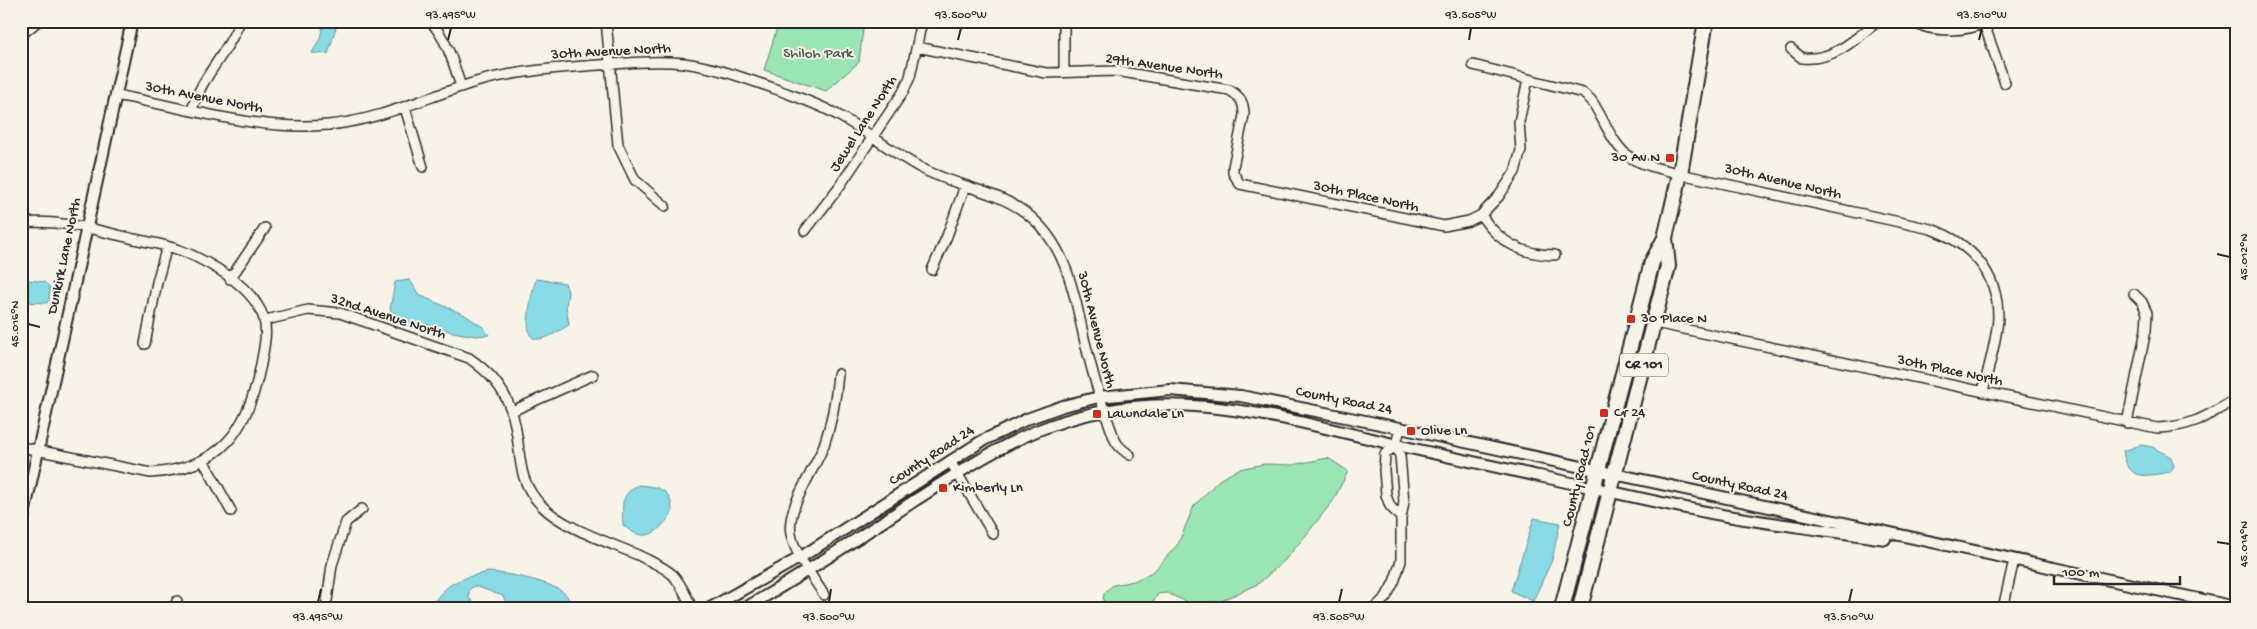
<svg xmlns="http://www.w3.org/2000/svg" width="2257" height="629" viewBox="0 0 2257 629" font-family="'Gochi Hand',sans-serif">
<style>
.green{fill:#9be4b3;stroke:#63886f}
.water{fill:#8adae5;stroke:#64949b}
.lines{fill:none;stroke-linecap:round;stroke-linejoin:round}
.minor-casing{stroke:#2b2b2b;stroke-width:12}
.tertiary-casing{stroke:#2b2b2b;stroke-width:14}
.primary-casing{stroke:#2b2b2b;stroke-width:18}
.minor{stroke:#f7f3e8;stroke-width:9}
.tertiary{stroke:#f7f3e8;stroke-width:10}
.primary{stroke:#f7f3e8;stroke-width:14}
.ticks{fill:none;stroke:#2b2b2b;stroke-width:2}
.poi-dot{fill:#c8321e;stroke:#f7f3e8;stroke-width:2}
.labels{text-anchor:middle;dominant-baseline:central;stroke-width:4;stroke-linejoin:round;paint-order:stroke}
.shield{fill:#f7f3e8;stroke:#686764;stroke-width:1}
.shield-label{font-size:14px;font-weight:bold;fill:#2b2b2b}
.street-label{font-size:15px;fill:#2b2b2b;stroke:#f7f3e8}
.park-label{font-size:15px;fill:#47594d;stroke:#f7f3e8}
.poi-label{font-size:15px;fill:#2b2b2b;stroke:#f7f3e8;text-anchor:start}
.neatline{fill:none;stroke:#2b2b2b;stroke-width:2}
.ticks-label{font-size:12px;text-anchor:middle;fill:#2b2b2b}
</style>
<rect width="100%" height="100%" fill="#f7f3e8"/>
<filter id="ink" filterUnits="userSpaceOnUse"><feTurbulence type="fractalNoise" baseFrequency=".02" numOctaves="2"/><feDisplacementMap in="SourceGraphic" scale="10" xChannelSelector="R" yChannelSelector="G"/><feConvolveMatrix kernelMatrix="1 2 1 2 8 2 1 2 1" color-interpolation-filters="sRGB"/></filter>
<g filter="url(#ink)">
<path class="green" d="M 779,21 L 864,21 L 859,62 L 826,91 L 764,70 Z
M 1328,458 L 1348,471 L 1333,501 L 1306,535 L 1284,561 L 1258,584 L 1221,601 L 1191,604 L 1167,593 L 1158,594 L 1152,603 L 1111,606 L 1103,601 L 1104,593 L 1113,585 L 1134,581 L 1154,571 L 1178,544 L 1194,506 L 1219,480 L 1239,469 L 1264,464 L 1292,465 Z"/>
<path class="water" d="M 324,21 L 338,21 L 328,54 L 312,53 L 320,38 Z
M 536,279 L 565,283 L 568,292 L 566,306 L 569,325 C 560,330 547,340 536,339 C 520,337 533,290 536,279 Z
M 31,280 L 44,282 L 50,287 L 49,300 L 47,303 L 21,302 L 21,282 Z
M 410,280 L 419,295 L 465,315 L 484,328 L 489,335 L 476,336 L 452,332 L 428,325 L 411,324 L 390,310 L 395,282 Z
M 2141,445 L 2152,447 L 2171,457 L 2174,466 L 2170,472 C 2145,476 2128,482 2123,451 Z
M 638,485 C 660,487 672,489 672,513 C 658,534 644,544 623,525 C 622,507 620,494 638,485 Z
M 1534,518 L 1560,523 L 1552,560 L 1533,601 L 1511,591 Z
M 489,572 C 505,573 557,582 567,596 C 569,599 569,604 569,608 L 505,608 L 507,604 L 503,596 L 475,586 L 469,589 L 469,598 L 477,607 L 481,608 L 430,608 C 446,582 460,578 489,572 Z"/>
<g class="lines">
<g class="minor-casing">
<path id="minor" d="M 430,21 C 447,39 454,64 461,87
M 606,21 L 618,145 L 635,180 L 665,206
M 1064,21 L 1064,72
M 1909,21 C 1934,33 1965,33 1990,21
M 1984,24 L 2005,83
M 21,35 L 38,21
M 917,47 L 1046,73 L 1116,71 L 1229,90 C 1240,96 1244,102 1244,115 L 1233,167 L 1233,173 L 1240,184 L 1444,226 L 1469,221 L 1481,215 L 1499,196 L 1515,172 L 1521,150 L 1519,122 L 1528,79
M 1791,49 L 1802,58 C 1834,61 1854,40 1878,21
M 1473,65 L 1583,93 L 1591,100 C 1604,118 1612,146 1631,158 C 1645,167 1665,169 1680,174 L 1931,229 C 1970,243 1998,272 1998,317 C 1997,341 1988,368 1983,392
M 116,95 C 186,108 256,131 328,125 C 381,120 426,97 476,82 C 516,71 557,68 598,65 C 626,63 655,60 684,63 C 715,67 744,78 773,88 C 796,97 820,104 841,117 C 868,132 892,152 919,167 C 953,186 994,189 1026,213 C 1066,243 1074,292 1084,338 C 1091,367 1098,394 1108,421 C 1115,439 1113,444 1130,455
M 405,108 L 423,167
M 192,111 C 200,77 228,54 240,21
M 1481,215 C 1499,243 1523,255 1555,255
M 21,223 C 58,219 98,230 134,239 C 155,243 176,247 196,257 C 218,268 245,284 258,306 C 270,324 265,343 261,364 C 248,430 222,468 151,473 L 21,447
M 805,231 L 839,187 L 903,92 L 910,77 L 922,21
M 932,270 L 947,236 L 965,186
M 230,279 L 265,228
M 266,320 L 308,310 L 340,313 L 469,358 C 489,372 503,387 511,410 C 524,445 512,477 542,506 C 563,528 611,543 640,556 C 651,562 663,566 673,575 C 681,584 687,597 692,608
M 1655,323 L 2157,428 C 2191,427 2208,416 2236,399
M 145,344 L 157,282 L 167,246
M 512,411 L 593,375
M 2127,423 L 2146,330 L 2147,313 L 2142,302 L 2134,294
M 1396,445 L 1385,454 L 1384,470 L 1386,495 L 1390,506 L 1401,518
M 1396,445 L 1400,428
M 203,460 L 231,511
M 950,461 L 993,534
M 824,595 C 813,577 795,555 791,534 C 786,507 814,472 824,445 C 832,422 836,399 838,374
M 174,608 L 177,601
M 326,608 L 332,565 L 346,522 L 362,509
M 1375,608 L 1386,597 L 1394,582 L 1401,561 L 1401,518 L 1404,502 L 1400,456 L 1396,445
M 2003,608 L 2014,560"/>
</g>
<g class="tertiary-casing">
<path id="tertiary" d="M 21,528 L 132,21
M 710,608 L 801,557 L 982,441 L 1027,419 L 1063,406 L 1099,397 L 1170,390 L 1241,396 L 1400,428 L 2236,607
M 745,608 C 803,575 858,538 914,501 C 958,473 1002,443 1052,425 C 1171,382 1280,418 1397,445 C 1444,456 1492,466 1539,476 C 1596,488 1653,502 1711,513 C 1768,524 1827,530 1885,539"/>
</g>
<g class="primary-casing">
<path id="primary" d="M 1562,608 L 1652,262 L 1665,238 L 1680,174 L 1706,21
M 1580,608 L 1668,266 L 1665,238"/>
</g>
<use href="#minor" class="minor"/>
<use href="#tertiary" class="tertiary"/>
<use href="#primary" class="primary"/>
</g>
</g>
<path class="ticks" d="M 448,40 L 451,28M 958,40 L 961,28M 1469,40 L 1471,28M 1979,40 L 1982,28M 2217,254 L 2230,257M 28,324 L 40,327M 2217,542 L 2230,544M 318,602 L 321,589M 829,602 L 831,589M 1339,602 L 1342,589M 1849,602 L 1852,589"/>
<g class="poi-dot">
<rect x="1665" y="153" width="10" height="10" rx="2.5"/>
<rect x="1626" y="314" width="10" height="10" rx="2.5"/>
<rect x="1599" y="408" width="10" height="10" rx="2.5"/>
<rect x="1092" y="409" width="10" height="10" rx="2.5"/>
<rect x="1406" y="426" width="10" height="10" rx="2.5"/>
<rect x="938" y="483" width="10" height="10" rx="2.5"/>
</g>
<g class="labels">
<rect class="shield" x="1620" y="353.5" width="48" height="23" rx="4"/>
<g class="shield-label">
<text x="1644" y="365">CR 101</text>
</g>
<g class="street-label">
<text transform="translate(611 52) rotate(-3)">30th Avenue North</text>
<text transform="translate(1164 67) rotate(8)">29th Avenue North</text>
<text transform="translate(204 98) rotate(11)">30th Avenue North</text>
<text transform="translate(864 124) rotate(-57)">Jewel Lane North</text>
<text transform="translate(1783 182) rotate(13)">30th Avenue North</text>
<text transform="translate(1366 197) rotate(12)">30th Place North</text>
<text transform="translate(65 256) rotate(-78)">Dunkirk Lane North</text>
<text transform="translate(388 317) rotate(18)">32nd Avenue North</text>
<text transform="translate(1096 330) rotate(76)">30th Avenue North</text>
<text transform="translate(1950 371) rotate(12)">30th Place North</text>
<text transform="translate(1344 401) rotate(11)">County Road 24</text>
<text transform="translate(932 456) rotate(-33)">County Road 24</text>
<text transform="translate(1580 476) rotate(-76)">County Road 101</text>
<text transform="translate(1740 486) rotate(12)">County Road 24</text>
</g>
<g class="park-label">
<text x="818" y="54">Shiloh Park</text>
</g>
<g class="poi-label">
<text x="1660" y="158" text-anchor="end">30 Av N</text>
<text x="1641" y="319">30 Place N</text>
<text x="1614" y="413">Cr 24</text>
<text x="1107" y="414">Lawndale Ln</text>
<text x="1421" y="431">Olive Ln</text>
<text x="953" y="488">Kimberly Ln</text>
</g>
</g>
<rect width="2257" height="629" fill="none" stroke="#f7f3e8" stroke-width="55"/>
<path d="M2054 576v8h126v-8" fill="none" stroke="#2b2b2b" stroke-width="2.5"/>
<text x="2062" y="576" font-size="15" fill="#2b2b2b" stroke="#f7f3e8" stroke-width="4" paint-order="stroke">100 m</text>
<rect x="28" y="28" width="2202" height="574" class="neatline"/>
<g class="ticks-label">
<text x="451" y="18">93.495°W</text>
<text x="961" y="18">93.500°W</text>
<text x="1471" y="18">93.505°W</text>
<text x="1982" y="18">93.510°W</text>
<text transform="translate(2243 257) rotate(-90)" y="4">45.012°N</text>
<text transform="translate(14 324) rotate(-90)" y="4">45.016°N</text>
<text transform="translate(2243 544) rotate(-90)" y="4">45.014°N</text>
<text x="318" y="620">93.495°W</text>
<text x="829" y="620">93.500°W</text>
<text x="1339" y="620">93.505°W</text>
<text x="1849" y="620">93.510°W</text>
</g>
</svg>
